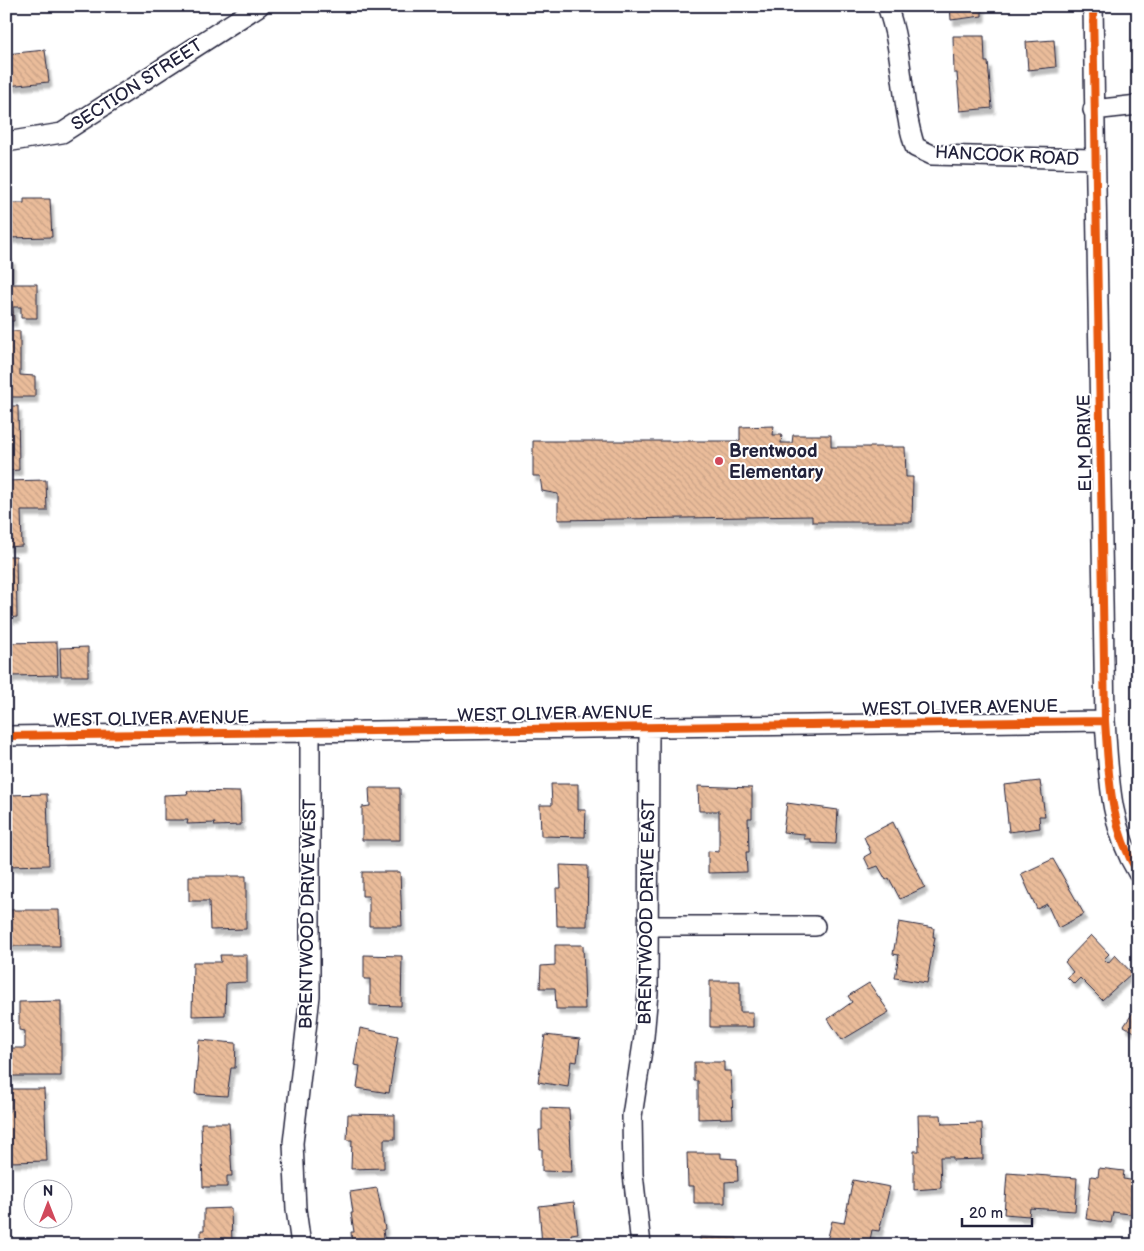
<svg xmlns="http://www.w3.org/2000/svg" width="1144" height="1251" viewBox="0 0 1144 1251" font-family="'Balsamiq Sans',sans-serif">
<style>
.building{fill:url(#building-back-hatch);stroke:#22223b;filter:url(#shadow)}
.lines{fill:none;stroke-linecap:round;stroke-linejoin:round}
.street-casing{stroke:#22223b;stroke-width:22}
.street{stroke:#fff;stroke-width:19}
.cycleway-casing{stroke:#fff;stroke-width:11}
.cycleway{stroke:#e8590c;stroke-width:8}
.poi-dot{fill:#d1495b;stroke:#fff;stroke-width:2}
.labels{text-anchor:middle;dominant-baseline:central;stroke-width:4;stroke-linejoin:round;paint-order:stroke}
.street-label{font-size:18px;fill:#22223b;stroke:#fff}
.poi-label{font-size:18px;font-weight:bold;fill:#22223b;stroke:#fff;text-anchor:start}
</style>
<defs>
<pattern id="building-back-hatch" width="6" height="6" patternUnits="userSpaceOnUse" patternTransform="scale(1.25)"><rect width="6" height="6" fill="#eabc9a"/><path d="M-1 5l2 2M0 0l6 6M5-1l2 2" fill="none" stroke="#c8a186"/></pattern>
<filter id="shadow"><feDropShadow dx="3" dy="5.5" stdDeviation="1" flood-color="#0004"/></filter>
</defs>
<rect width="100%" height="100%" fill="#fff"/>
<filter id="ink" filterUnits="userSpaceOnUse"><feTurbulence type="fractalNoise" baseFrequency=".02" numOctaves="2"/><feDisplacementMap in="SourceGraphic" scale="10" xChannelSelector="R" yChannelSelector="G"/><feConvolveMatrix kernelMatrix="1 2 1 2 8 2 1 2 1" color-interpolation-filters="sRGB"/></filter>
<g filter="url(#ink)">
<path class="building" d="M 950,6 L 982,6 L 982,16 L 951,20 Z
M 953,36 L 984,36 L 985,62 L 988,62 L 992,108 L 960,111 L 957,73 L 954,73 Z
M 1054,40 L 1056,67 L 1028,70 L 1026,42 Z
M 45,50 L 49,82 L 6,86 L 6,54 Z
M 24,199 L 50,199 L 52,237 L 6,238 L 6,203 L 24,203 Z
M 6,259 L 12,259 L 12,284 L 37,284 L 37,318 L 21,318 L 21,307 L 13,307 L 14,321 L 6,321 Z
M 6,331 L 20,331 L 20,375 L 35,376 L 35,397 L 6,397 Z
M 6,406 L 18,406 L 19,470 L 6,471 Z
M 774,426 L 773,435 L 782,435 L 781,443 L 792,443 L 793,435 L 831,435 L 831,447 L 905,447 L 906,477 L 913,477 L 912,522 L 812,522 L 812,516 L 558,520 L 558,494 L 542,491 L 540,476 L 533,476 L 533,441 L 740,441 L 740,427 Z
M 46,480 L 47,511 L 21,511 L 22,546 L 6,547 L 6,481 Z
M 6,556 L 16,556 L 17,617 L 6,618 Z
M 57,642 L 58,675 L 12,676 L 12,678 L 6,678 L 6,643 Z
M 88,647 L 88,676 L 61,676 L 60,648 Z
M 1040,781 L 1045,816 L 1039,816 L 1040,828 L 1009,832 L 1004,785 Z
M 551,784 L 578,784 L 578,810 L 586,810 L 585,837 L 541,836 L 540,805 L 552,805 Z
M 698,786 L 752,788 L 752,818 L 748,818 L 749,852 L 746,852 L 747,872 L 708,873 L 708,851 L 719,852 L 719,811 L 699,811 Z
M 369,788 L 400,788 L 400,840 L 362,840 L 362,807 L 370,806 Z
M 187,791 L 240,792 L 241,825 L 214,826 L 215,823 L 187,824 L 188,820 L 164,820 L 164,795 L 188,794 Z
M 47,794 L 49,865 L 6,866 L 6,839 L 10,839 L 7,795 Z
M 787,803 L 838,810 L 836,844 L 811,843 L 811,839 L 804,839 L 804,834 L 783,832 Z
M 893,822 L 925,887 L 900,899 L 889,878 L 886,880 L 878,866 L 870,869 L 864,857 L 871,853 L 864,837 Z
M 1053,859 L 1084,914 L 1058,928 L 1047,904 L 1037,909 L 1021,874 Z
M 560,865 L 588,866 L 587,926 L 557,926 L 556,888 L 561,888 Z
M 362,872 L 400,872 L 402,926 L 369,926 L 369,896 L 362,896 Z
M 189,876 L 246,876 L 246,929 L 210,930 L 209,901 L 189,901 Z
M 6,910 L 59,910 L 60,946 L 6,946 Z
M 899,922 L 934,928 L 933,937 L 935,937 L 927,983 L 895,978 L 899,955 L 893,954 Z
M 1091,935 L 1109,954 L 1104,959 L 1108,963 L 1115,955 L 1132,973 L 1102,1000 L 1080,978 L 1074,984 L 1067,977 L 1073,972 L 1065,962 Z
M 555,945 L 583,945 L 585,1009 L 556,1009 L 555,988 L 540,988 L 541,966 L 555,965 Z
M 220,955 L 247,955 L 247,982 L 226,983 L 225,1015 L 192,1016 L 193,962 L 221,962 Z
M 364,955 L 402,956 L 401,1006 L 370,1005 L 370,979 L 364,979 Z
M 710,981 L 740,981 L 740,1012 L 753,1012 L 753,1027 L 710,1027 Z
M 869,983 L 889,1012 L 842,1040 L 828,1019 L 852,1002 L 848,996 Z
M 61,1001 L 61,1076 L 6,1076 L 6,1048 L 25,1048 L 25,1031 L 19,1030 L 19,1002 Z
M 1138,1005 L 1138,1034 L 1124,1026 Z
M 360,1028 L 398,1036 L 389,1093 L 357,1088 L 360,1066 L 354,1065 Z
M 545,1035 L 580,1039 L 577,1062 L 571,1061 L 568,1087 L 538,1082 Z
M 199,1040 L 236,1043 L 235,1068 L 231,1068 L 227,1096 L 195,1094 Z
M 694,1062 L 724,1062 L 724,1071 L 731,1071 L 733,1118 L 698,1119 L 698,1081 L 694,1081 Z
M 10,1089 L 44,1089 L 47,1161 L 11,1162 L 10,1140 L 6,1140 L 6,1111 L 10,1111 Z
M 542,1108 L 569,1109 L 572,1172 L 542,1171 L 542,1149 L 540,1149 L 539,1130 L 542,1130 Z
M 348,1114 L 395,1115 L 395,1139 L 384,1139 L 384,1168 L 351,1169 L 352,1140 L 347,1140 Z
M 918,1115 L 941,1115 L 942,1124 L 982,1123 L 983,1159 L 953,1160 L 953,1157 L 940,1157 L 941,1188 L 914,1190 L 914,1151 L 919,1151 Z
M 201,1123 L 229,1123 L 232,1176 L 227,1176 L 227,1187 L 203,1187 Z
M 687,1153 L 721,1153 L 721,1158 L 737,1159 L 738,1181 L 725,1182 L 725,1203 L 694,1203 L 694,1186 L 688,1186 Z
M 1099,1168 L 1124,1171 L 1123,1179 L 1138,1181 L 1138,1215 L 1113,1212 L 1111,1223 L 1086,1219 L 1091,1176 L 1098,1177 Z
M 1007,1173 L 1077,1178 L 1075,1211 L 1030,1208 L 1029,1216 L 1004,1214 Z
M 853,1180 L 890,1187 L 879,1231 L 872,1230 L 869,1245 L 826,1245 L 832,1221 L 844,1223 Z
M 377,1188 L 385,1229 L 383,1230 L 385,1245 L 352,1245 L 351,1232 L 354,1232 L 351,1213 L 353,1213 L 350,1192 Z
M 574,1202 L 578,1233 L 571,1234 L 572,1245 L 542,1245 L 539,1206 Z
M 231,1208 L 232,1245 L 201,1245 L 201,1230 L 204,1230 L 204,1209 Z
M 700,1237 L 737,1238 L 737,1245 L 700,1245 Z"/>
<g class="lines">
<g class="street-casing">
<path id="street" d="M 887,6 C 904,52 900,101 915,147 L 932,155 L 1094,159
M 1093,6 L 1105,721 C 1109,775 1109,826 1138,873
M 1093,110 L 1138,105
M 6,142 L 62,133 L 259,6
M 6,736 L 1105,721
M 650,926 L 815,926
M 301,1245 L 296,1209 L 293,1143 L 310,996 L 310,732
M 641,1245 L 633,1174 L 632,1116 L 644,1037 L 648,993 L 649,728"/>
</g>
<use href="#street" class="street"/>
<g class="cycleway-casing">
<path id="cycleway" d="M 1093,6 L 1105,721 C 1109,775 1109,826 1138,873
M 6,736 L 1105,721"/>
</g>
<use href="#cycleway" class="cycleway"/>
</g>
</g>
<circle class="poi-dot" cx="719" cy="461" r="5"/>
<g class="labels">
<g class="street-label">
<text transform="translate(137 85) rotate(-33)">SECTION STREET</text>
<text transform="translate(1007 156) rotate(3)">HANCOOK ROAD</text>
<text transform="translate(1085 443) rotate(-91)">ELM DRIVE</text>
<text transform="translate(960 708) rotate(-1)">WEST OLIVER AVENUE</text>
<text transform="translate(555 714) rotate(-1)">WEST OLIVER AVENUE</text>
<text transform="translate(151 719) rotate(-1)">WEST OLIVER AVENUE</text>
<text transform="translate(647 912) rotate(-89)">BRENTWOOD DRIVE EAST</text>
<text transform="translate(308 914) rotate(-89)">BRENTWOOD DRIVE WEST</text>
</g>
<g class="poi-label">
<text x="729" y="451">Brentwood<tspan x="729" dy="21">Elementary</tspan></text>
</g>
</g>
<rect width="1144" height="1251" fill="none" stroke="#fff" stroke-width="25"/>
<rect x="12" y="12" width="1119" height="1226" fill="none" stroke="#22223b" stroke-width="2" filter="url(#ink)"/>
<g transform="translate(48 1204)"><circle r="24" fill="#ffffff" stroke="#a7a7b1"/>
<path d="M0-4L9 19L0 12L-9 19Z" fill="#d1495b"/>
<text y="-8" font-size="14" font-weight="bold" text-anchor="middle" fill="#22223b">N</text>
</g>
<path d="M962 1218v8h70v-8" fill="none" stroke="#22223b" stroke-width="2.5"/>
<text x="969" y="1218" font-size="15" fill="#22223b" stroke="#ffffff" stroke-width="4" paint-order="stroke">20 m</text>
</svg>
